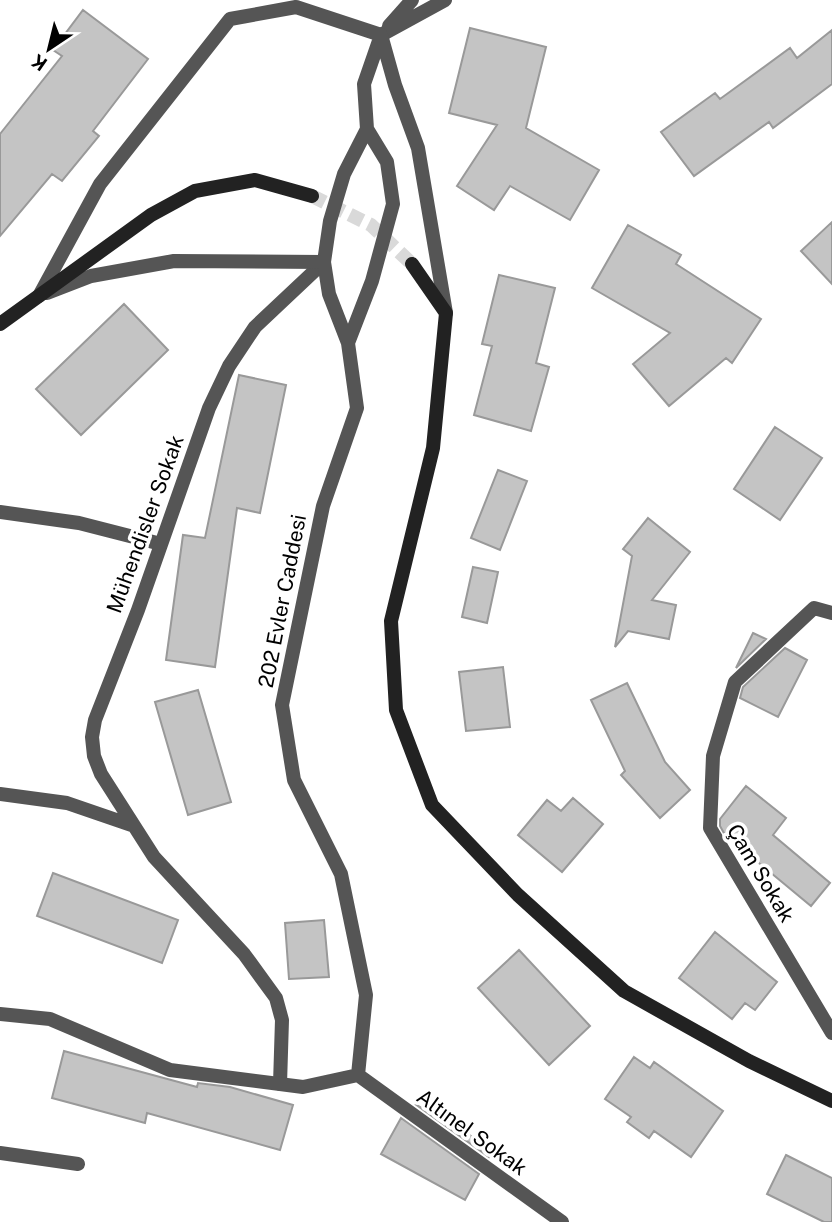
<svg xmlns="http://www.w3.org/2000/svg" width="832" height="1222" viewBox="0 0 832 1222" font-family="'Public Sans',sans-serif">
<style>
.building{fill:#c4c4c4;stroke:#999;stroke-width:2}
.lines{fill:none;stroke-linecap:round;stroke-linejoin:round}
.secondary-tunnel{stroke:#d9d9d9;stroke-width:14;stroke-dasharray:14 7;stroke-linecap:butt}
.minor{stroke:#555;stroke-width:14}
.tertiary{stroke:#555;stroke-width:14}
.secondary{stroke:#222;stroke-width:14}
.labels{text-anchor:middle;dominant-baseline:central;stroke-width:7;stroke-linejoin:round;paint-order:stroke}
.street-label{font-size:21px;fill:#000;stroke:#fff}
</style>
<rect width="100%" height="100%" fill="#fff"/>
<path class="building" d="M 83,10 L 148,59 L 93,131 L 99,136 L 62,181 L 52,174 L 0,236 L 0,134 L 62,56 L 53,50 Z
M 470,28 L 546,47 L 526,128 L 599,170 L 570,220 L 510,186 L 494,210 L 457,186 L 497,125 L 449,113 Z
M 832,30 L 832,84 L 773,128 L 769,122 L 694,176 L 661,132 L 715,93 L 720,99 L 790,48 L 797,58 Z
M 832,222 L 832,284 L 801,251 Z
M 628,225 L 681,255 L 676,264 L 761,319 L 732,363 L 726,358 L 669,406 L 633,364 L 670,333 L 592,288 Z
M 499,275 L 555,288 L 536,363 L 549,367 L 531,431 L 474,415 L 492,346 L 482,344 Z
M 124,304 L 168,350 L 81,435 L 36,389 Z
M 239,375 L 286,385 L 260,513 L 237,508 L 215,667 L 166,660 L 183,535 L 205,538 Z
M 775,427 L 822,458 L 780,520 L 734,489 Z
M 498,470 L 527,481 L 500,550 L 471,538 Z
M 648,518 L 690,552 L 652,600 L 676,605 L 669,639 L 628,631 L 615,647 L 632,556 L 623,549 Z
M 473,567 L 498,572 L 487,623 L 462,617 Z
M 753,633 L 766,639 L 736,668 Z
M 785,648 L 807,660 L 778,717 L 740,698 L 743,687 Z
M 503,667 L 510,727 L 466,731 L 459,672 Z
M 627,683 L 665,762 L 690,790 L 660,818 L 621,775 L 625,771 L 591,700 Z
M 198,690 L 231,802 L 188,815 L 155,702 Z
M 746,786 L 786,818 L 773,835 L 830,883 L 811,906 L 725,835 L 720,826 L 720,819 Z
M 573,798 L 603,824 L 562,872 L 518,835 L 547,800 L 561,811 Z
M 53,873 L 178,920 L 162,963 L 37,916 Z
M 324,920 L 329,977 L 289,979 L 285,923 Z
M 715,932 L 777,982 L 755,1010 L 745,1003 L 732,1019 L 679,978 Z
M 519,950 L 590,1026 L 549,1065 L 478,988 Z
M 64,1051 L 197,1087 L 198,1083 L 230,1087 L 293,1105 L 280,1150 L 147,1113 L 145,1123 L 52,1098 Z
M 634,1057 L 650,1068 L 654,1062 L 723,1111 L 691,1157 L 654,1131 L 649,1138 L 627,1122 L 631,1117 L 605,1099 Z
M 415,1104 L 494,1149 L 489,1157 Z
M 401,1118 L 479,1174 L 465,1200 L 381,1154 Z
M 786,1155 L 832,1178 L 832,1222 L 824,1222 L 767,1194 Z"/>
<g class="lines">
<path class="secondary-tunnel" d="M 312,196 L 371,225 L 412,264"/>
<path class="minor" d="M 389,26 L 412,0
M 381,35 L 445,0
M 0,512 L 79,523 L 161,544
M 832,613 L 814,608 L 735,682 L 713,756 L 710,828 L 832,1033
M 0,794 L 67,803 L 134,826
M 280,1084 L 282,1020 L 276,998 L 244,954 L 154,857 L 101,774 L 94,756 L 92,737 L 95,720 L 138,610 L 209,408 L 229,366 L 255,327 L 324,262
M 0,1153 L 78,1164"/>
<path class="tertiary" d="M 381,35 L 395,85 L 418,148 L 446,313
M 47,293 L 91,276 L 174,261 L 324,262
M 39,296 L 100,184 L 230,19 L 296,7 L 381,35
M 348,343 L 372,281 L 393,204 L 387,162 L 367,129 L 364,84 L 381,35
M 0,1014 L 50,1019 L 170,1070 L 303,1087 L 358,1075 L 366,995 L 341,874 L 294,780 L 282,705 L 323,506 L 357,408 L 348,343 L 329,294 L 324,262 L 330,221 L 344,174 L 367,129
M 358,1075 L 562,1222"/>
<path class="secondary" d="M 412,264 L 446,313 L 433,448 L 391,621 L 396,710 L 432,805 L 518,895 L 624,991 L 749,1061 L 832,1101
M 0,324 L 151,215 L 195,191 L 255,180 L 312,196"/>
</g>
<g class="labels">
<g class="street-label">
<text transform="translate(145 524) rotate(-70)">Mühendisler Sokak</text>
<text transform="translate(282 601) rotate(-79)">202 Evler Caddesi</text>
<text transform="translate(761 873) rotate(59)">Çam Sokak</text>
<text transform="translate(472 1132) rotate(36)">Altınel Sokak</text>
</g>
</g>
<g transform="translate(49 49) rotate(215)" stroke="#ffffff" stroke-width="5" paint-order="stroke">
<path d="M0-5L12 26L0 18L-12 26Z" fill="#000000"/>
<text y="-10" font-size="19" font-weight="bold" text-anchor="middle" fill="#000000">K</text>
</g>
</svg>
